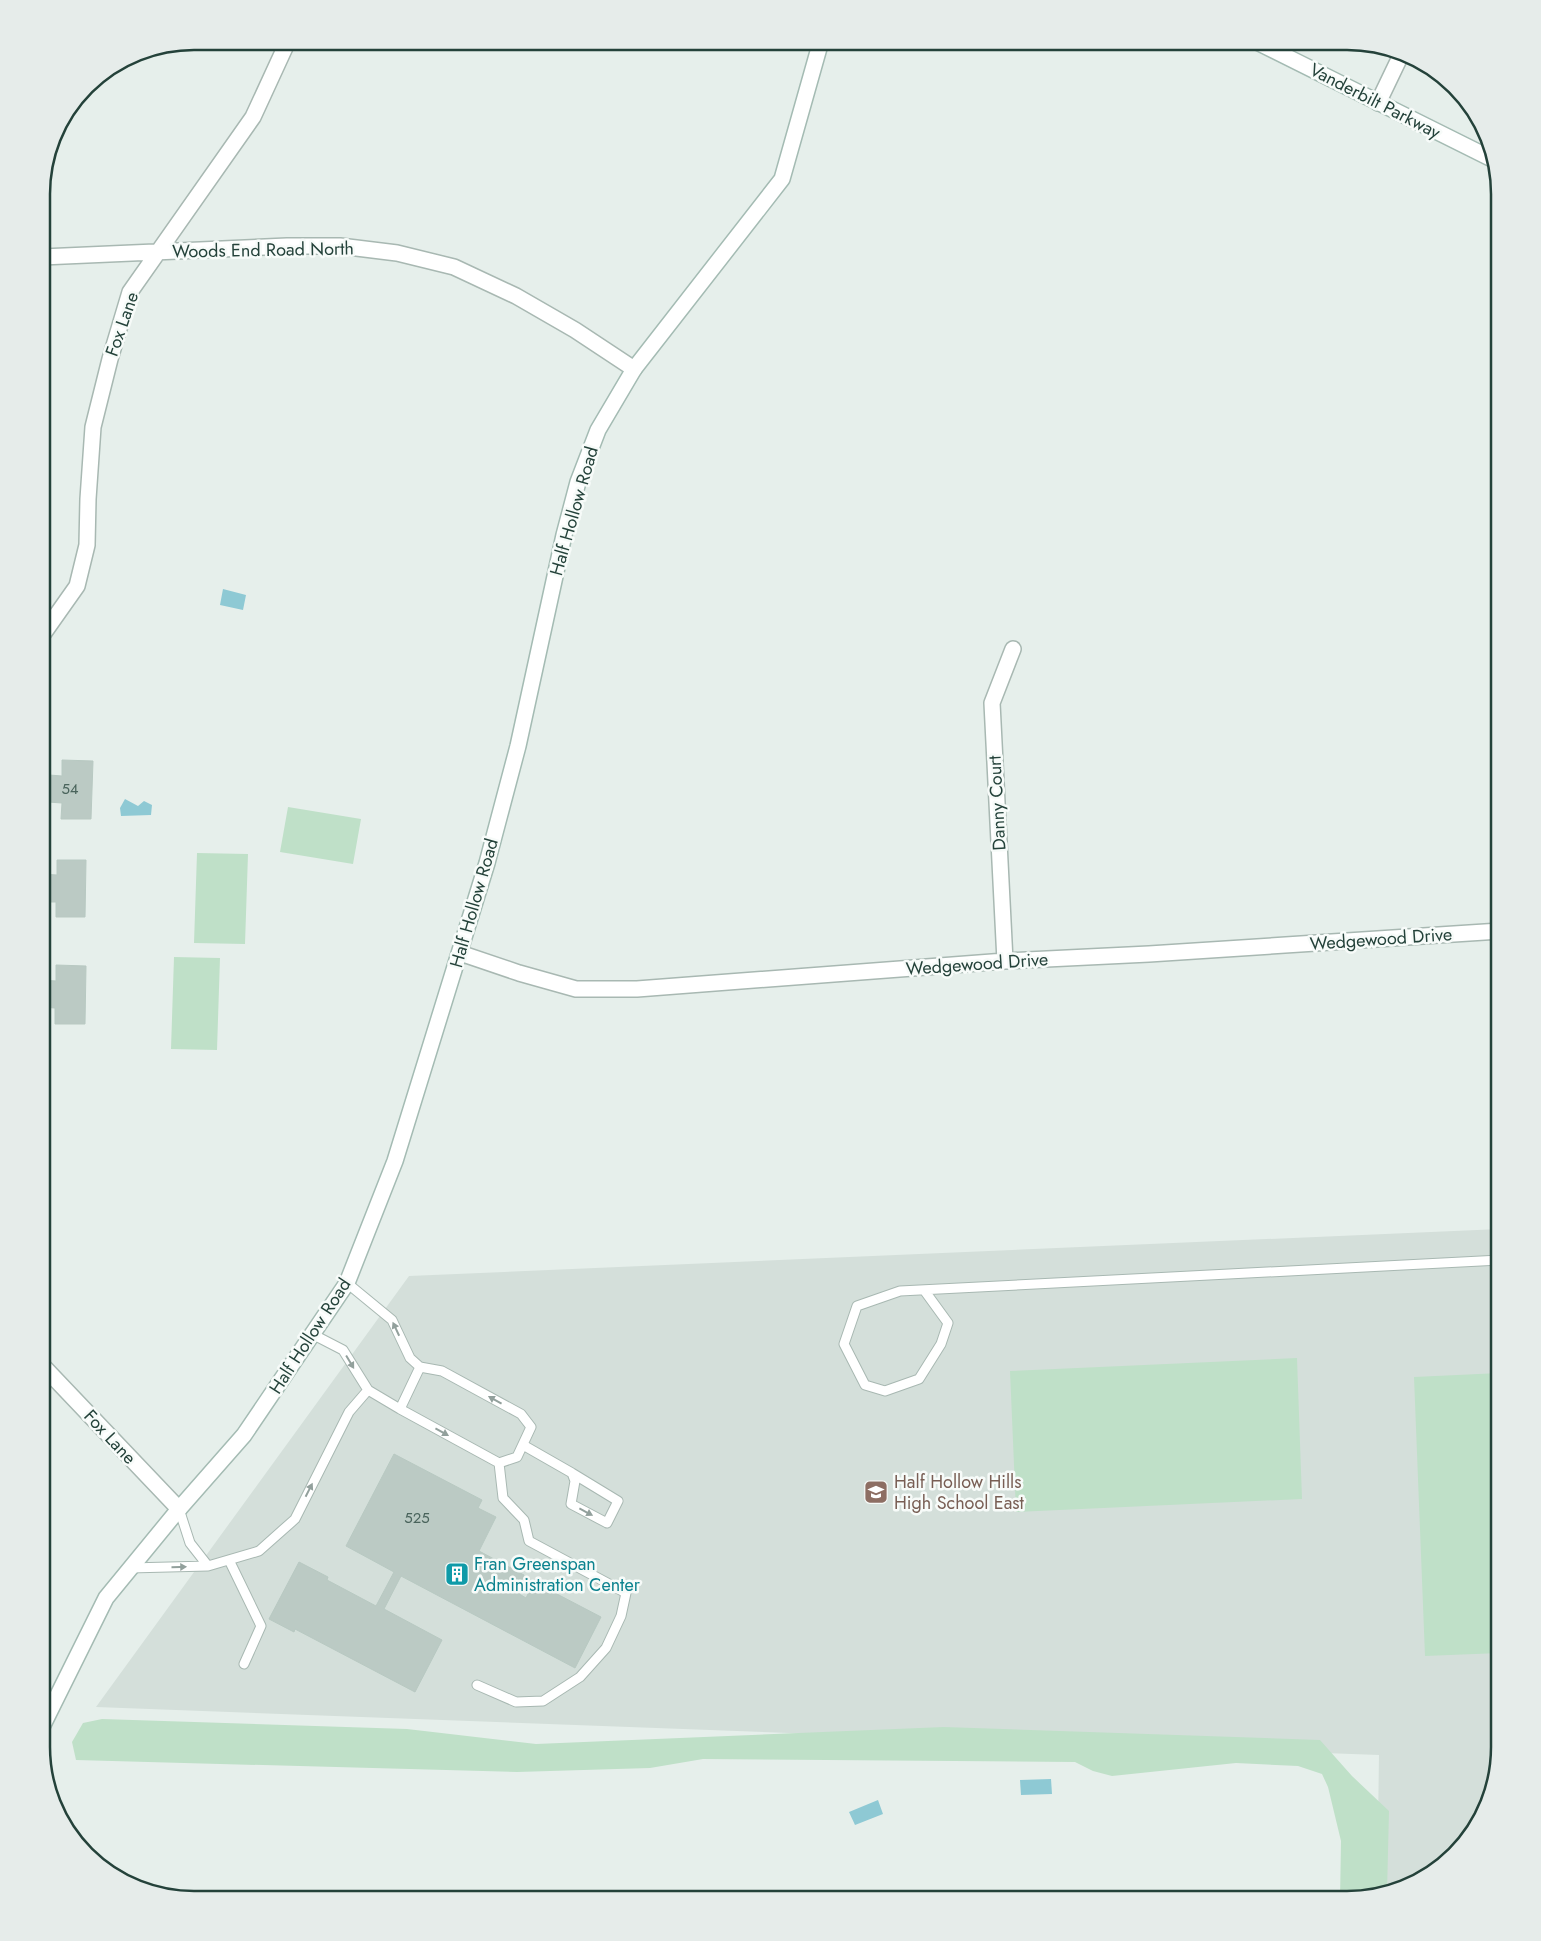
<svg xmlns="http://www.w3.org/2000/svg" width="1541" height="1941" viewBox="0 0 1541 1941" font-family="Jost,sans-serif">
<style>
.built{fill:#d4dfda}
.green{fill:#bfe0c8}
.water{fill:#8ec9d4}
.building{fill:#bbcac4;stroke:#b8c9c2}
.lines{fill:none;stroke-linecap:round;stroke-linejoin:round}
.lane-casing{stroke:#a8b8b2;stroke-width:11}
.street-casing{stroke:#a8b8b2;stroke-width:18}
.secondary-casing{stroke:#a4bbb3;stroke-width:18}
.lane{stroke:#fff;stroke-width:9}
.street{stroke:#fff;stroke-width:15}
.secondary{stroke:#fff;stroke-width:15}
.oneway{fill:#92a09c}
.labels{text-anchor:middle;dominant-baseline:central;stroke-width:5;stroke-linejoin:round;paint-order:stroke}
.number-label{font-size:15px;fill:#4a645c}
.street-label{font-size:18px;fill:#24423a;stroke:#f7fbf9}
.education-label{font-size:18px;fill:#785e54;stroke:#f7fbf9;text-anchor:start}
.culture-label{font-size:18px;fill:#0d838f;stroke:#f7fbf9;text-anchor:start}
.rim{fill:none;stroke:#24423a;stroke-width:2.5}
</style>
<rect width="100%" height="100%" fill="#e6efeb"/>
<path class="built" d="M 1500,1229 L 1500,1747 L 1479,1823 L 1432,1874 L 1396,1892 L 1377,1895 L 1379,1755 L 96,1707 L 409,1276 Z"/>
<path class="green" d="M 288,807 L 361,819 L 353,864 L 280,852 Z
M 197,853 L 248,854 L 245,944 L 194,943 Z
M 174,957 L 220,958 L 217,1050 L 171,1049 Z
M 1297,1358 L 1302,1499 L 1016,1512 L 1010,1371 Z
M 1500,1373 L 1500,1653 L 1425,1656 L 1414,1377 Z
M 102,1719 L 407,1729 L 536,1744 L 944,1727 L 1320,1740 L 1352,1776 L 1389,1811 L 1387,1893 L 1340,1900 L 1341,1841 L 1328,1787 L 1322,1774 L 1298,1766 L 1236,1763 L 1112,1776 L 1093,1771 L 1075,1762 L 703,1759 L 650,1768 L 517,1772 L 76,1760 L 72,1742 L 83,1723 Z"/>
<path class="water" d="M 223,589 L 246,595 L 243,610 L 220,605 Z
M 125,799 L 138,806 L 144,801 L 152,805 L 151,815 L 121,816 L 120,808 Z
M 1051,1779 L 1052,1794 L 1021,1795 L 1020,1780 Z
M 878,1800 L 883,1814 L 855,1825 L 849,1812 Z"/>
<path class="building" d="M 62,760 L 93,761 L 91,819 L 61,819 L 62,803 L 48,802 L 49,775 L 62,776 Z
M 57,860 L 86,860 L 85,917 L 56,917 L 56,902 L 41,902 L 41,874 L 57,875 Z
M 56,965 L 86,966 L 85,1024 L 55,1024 L 55,1008 L 41,1007 L 41,980 L 56,981 Z
M 394,1454 L 482,1500 L 478,1508 L 496,1517 L 479,1551 L 524,1575 L 516,1592 L 526,1598 L 534,1582 L 601,1617 L 575,1668 L 401,1576 L 384,1609 L 442,1640 L 415,1692 L 295,1629 L 294,1632 L 269,1619 L 299,1562 L 328,1577 L 327,1580 L 376,1606 L 394,1572 L 346,1546 Z"/>
<g class="lines">
<g class="lane-casing">
<path id="lane" d="M 924,1290 L 948,1323 L 941,1344 L 919,1379 L 885,1391 L 865,1385 L 844,1344 L 857,1306 L 900,1291 L 1500,1260
M 312,1334 L 343,1350 L 368,1390 L 400,1409 L 420,1367 L 410,1358 L 392,1320 L 347,1283
M 400,1409 L 499,1463 L 517,1457 L 531,1427 L 521,1414 L 442,1371 L 420,1367
M 523,1445 L 572,1473 L 618,1501 L 607,1523 L 571,1504 L 575,1481 L 572,1473
M 179,1509 L 190,1543 L 208,1566
M 229,1560 L 261,1626 L 244,1664
M 130,1568 L 208,1566 L 259,1551 L 295,1519 L 349,1412 L 368,1390
M 477,1685 L 516,1702 L 543,1701 L 580,1677 L 606,1648 L 621,1616 L 626,1593 L 529,1541 L 524,1520 L 503,1498 L 499,1463"/>
</g>
<g class="street-casing">
<path id="street" d="M 1378,103 L 1401,55
M 42,257 L 287,246 L 340,246 L 397,253 L 454,267 L 516,296 L 575,330 L 634,369
M 41,637 L 77,586 L 87,545 L 88,499 L 93,427 L 110,359 L 130,292 L 253,117 L 288,41
M 460,953 L 519,973 L 576,989 L 637,989 L 1005,961 L 1149,954 L 1500,931
M 1005,961 L 992,703 L 1013,649
M 41,1364 L 179,1509"/>
</g>
<g class="secondary-casing">
<path id="secondary" d="M 1257,42 L 1494,160
M 41,1729 L 106,1598 L 179,1509 L 244,1435 L 347,1283 L 395,1161 L 487,863 L 518,746 L 564,535 L 578,482 L 598,430 L 634,369 L 782,179 L 821,41"/>
</g>
<use href="#lane" class="lane"/>
<use href="#street" class="street"/>
<use href="#secondary" class="secondary"/>
</g>
<defs><path id="oneway-solid" d="M-6-.8H1V-3.2L6.5 0L1 3.2V.8H-6Z" transform="scale(1.25)"/></defs>
<g class="oneway">
<use href="#oneway-solid" transform="translate(396 1329) rotate(-115)"/>
<use href="#oneway-solid" transform="translate(350 1362) rotate(59)"/>
<use href="#oneway-solid" transform="translate(495 1400) rotate(-151)"/>
<use href="#oneway-solid" transform="translate(442 1432) rotate(29)"/>
<use href="#oneway-solid" transform="translate(309 1490) rotate(-63)"/>
<use href="#oneway-solid" transform="translate(586 1512) rotate(28)"/>
<use href="#oneway-solid" transform="translate(179 1567) rotate(-1)"/>
</g>
<defs>
<g id="school-square" transform="scale(1.25)"><rect x="-9" y="-9" width="18" height="18" rx="4" fill="#8d6e63" stroke="#f7fbf9"/><path d="M0-5L7-2L0 1L-7-2ZM-4 1L0 2.5L4 1V4Q0 6-4 4Z" fill="#fff"/></g>
<g id="building-square" transform="scale(1.25)"><rect x="-9" y="-9" width="18" height="18" rx="4" fill="#0f9aa8" stroke="#f7fbf9"/><path d="M-4-6H4V6H1V3H-1V6H-4ZM-2.5-4.3h1.7v1.8h-1.7ZM.8-4.3h1.7v1.8H.8ZM-2.5-1h1.7V.8h-1.7ZM.8-1h1.7V.8H.8Z" fill="#fff"/></g>
</defs>
<g fill-rule="evenodd">
<use href="#school-square" x="876" y="1492"/>
<use href="#building-square" x="457" y="1574"/>
</g>
<g class="labels">
<g class="number-label">
<text x="70" y="789">54</text>
<text x="417" y="1518">525</text>
</g>
<g class="street-label">
<text transform="translate(1375 101) rotate(27)">Vanderbilt Parkway</text>
<text transform="translate(263 250) rotate(-1)">Woods End Road North</text>
<text transform="translate(122 324) rotate(-71)">Fox Lane</text>
<text transform="translate(574 511) rotate(-74)">Half Hollow Road</text>
<text transform="translate(997 803) rotate(-93)">Danny Court</text>
<text transform="translate(474 903) rotate(-74)">Half Hollow Road</text>
<text transform="translate(1381 939) rotate(-4)">Wedgewood Drive</text>
<text transform="translate(977 964) rotate(-4)">Wedgewood Drive</text>
<text transform="translate(310 1336) rotate(-57)">Half Hollow Road</text>
<text transform="translate(110 1437) rotate(47)">Fox Lane</text>
</g>
<g class="education-label">
<text x="894" y="1482">Half Hollow Hills<tspan x="894" dy="21">High School East</tspan></text>
</g>
<g class="culture-label">
<text x="474" y="1564">Fran Greenspan<tspan x="474" dy="21">Administration Center</tspan></text>
</g>
</g>
<path d="M0 0H1541V1941H0ZM194 50H1347A144 144 0 0 1 1491 194V1747A144 144 0 0 1 1347 1891H194A144 144 0 0 1 50 1747V194A144 144 0 0 1 194 50Z" fill="#e6ecea" fill-rule="evenodd"/>
<path class="rim" d="M194 50H1347A144 144 0 0 1 1491 194V1747A144 144 0 0 1 1347 1891H194A144 144 0 0 1 50 1747V194A144 144 0 0 1 194 50Z"/>
</svg>
